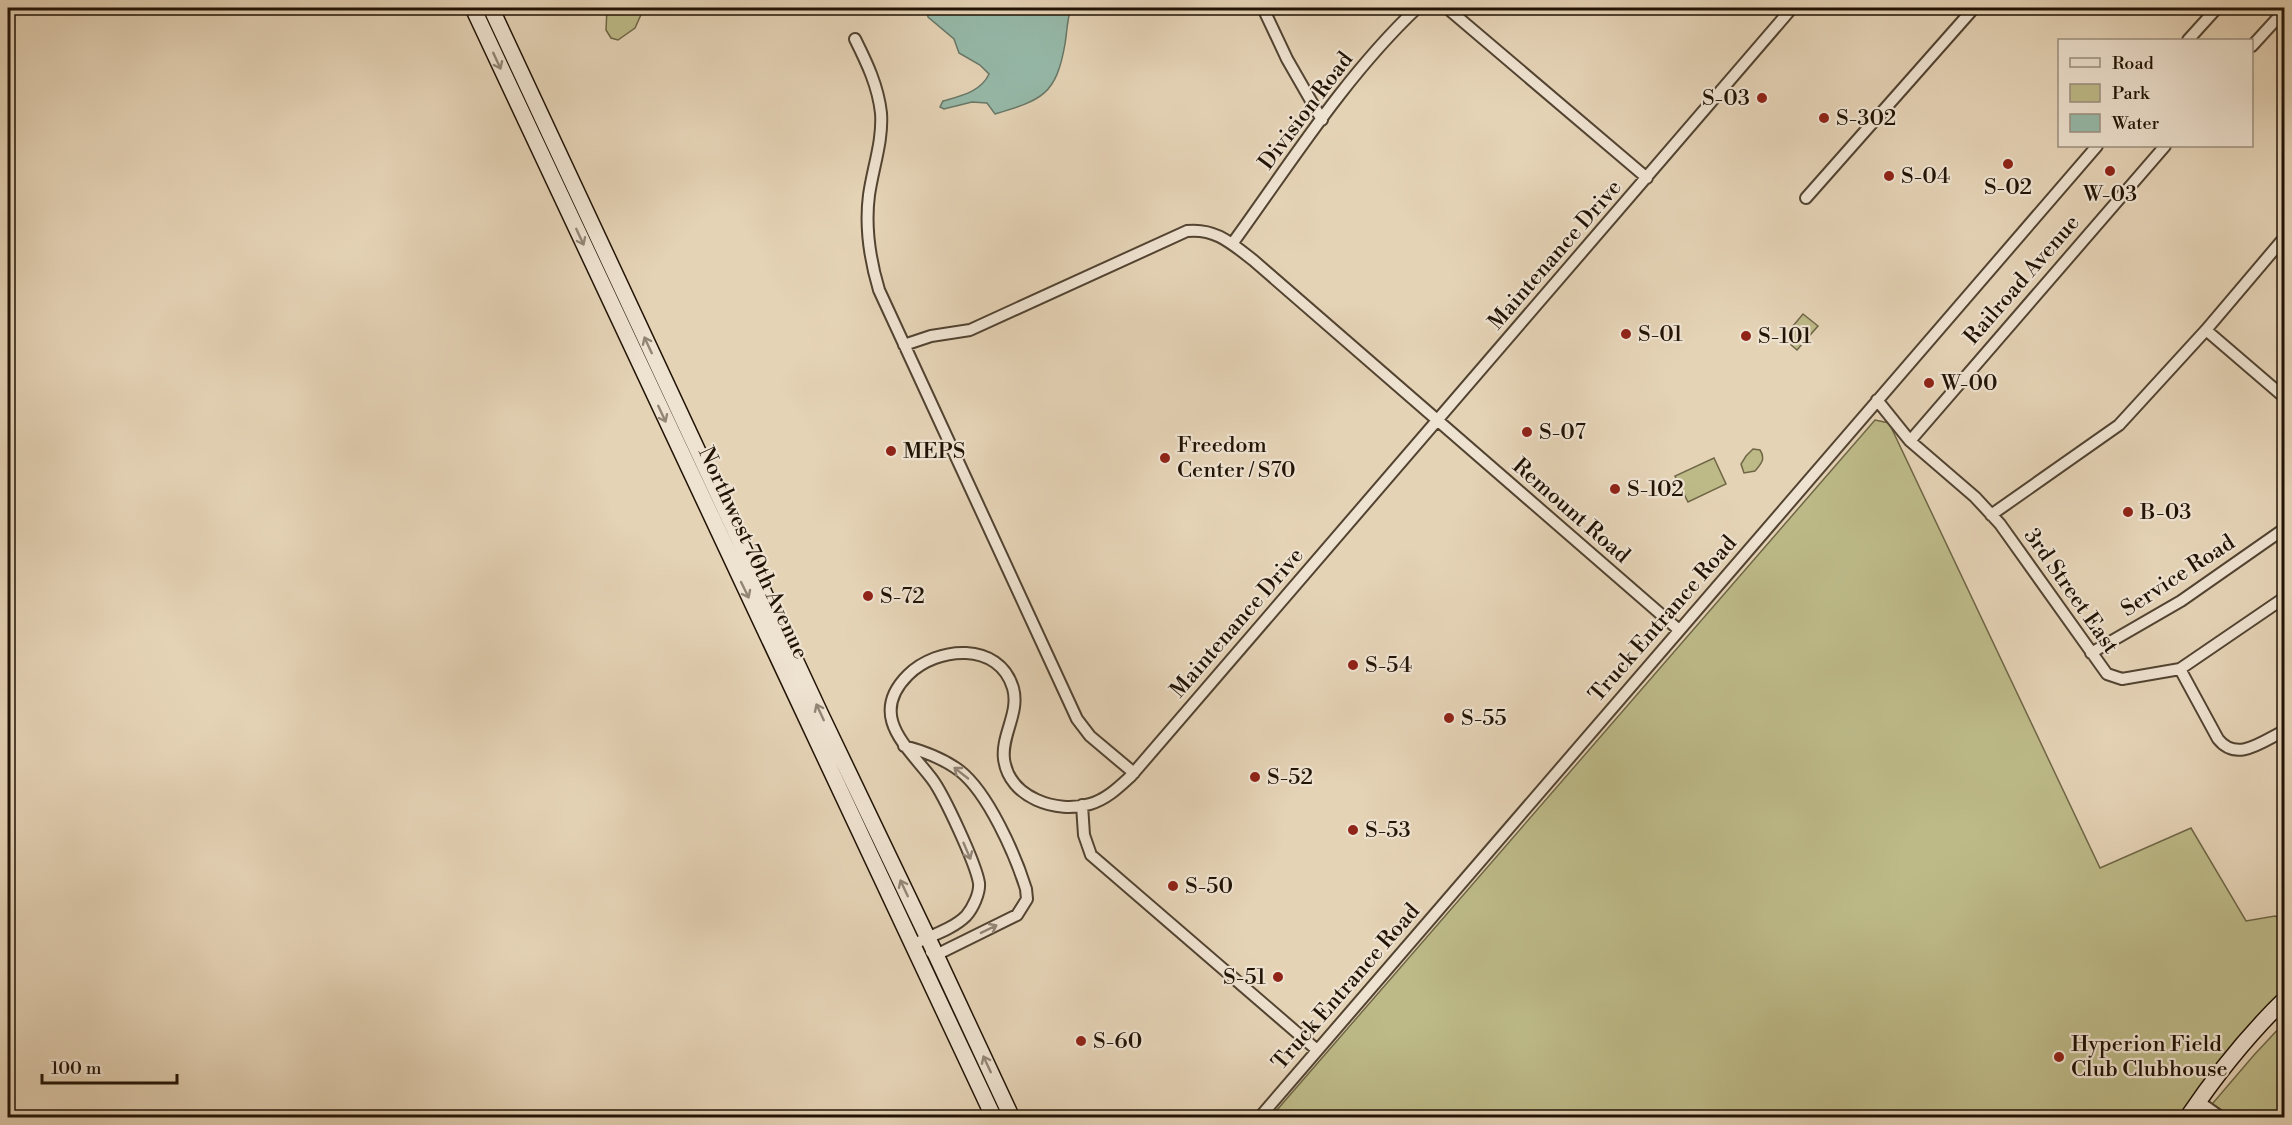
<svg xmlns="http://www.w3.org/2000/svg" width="2292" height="1125" viewBox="0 0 2292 1125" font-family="'Libre Bodoni',serif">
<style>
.green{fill:#bdba88;stroke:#6f6646;stroke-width:1.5}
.water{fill:#96b9a9;stroke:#677767;stroke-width:1.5}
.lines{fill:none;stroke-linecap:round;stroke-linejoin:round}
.minor-casing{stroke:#524331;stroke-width:14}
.secondary-casing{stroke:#211305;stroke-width:18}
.minor{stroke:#eee2d0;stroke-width:10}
.secondary{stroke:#eee2d0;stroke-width:15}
.oneway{stroke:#928575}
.poi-dot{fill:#8f2418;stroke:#eee2d0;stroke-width:2}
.labels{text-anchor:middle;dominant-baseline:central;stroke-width:4.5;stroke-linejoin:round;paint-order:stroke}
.poi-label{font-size:22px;fill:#211305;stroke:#eee2d0;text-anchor:start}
.street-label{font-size:22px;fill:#211305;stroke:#eee2d0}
</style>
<rect width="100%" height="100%" fill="#e5d3b6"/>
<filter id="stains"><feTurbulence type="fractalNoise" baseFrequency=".00333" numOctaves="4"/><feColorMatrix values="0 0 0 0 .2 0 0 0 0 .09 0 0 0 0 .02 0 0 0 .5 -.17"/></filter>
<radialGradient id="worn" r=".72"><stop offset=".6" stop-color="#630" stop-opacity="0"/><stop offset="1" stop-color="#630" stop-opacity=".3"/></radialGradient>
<path class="green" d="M 607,8 L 644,8 L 635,28 L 618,40 L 611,38 L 606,30 Z
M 1803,314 L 1818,326 L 1797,350 L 1783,338 Z
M 1875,420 L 1889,423 L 2100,868 L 2191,828 L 2246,921 L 2275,916 L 2284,920 L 2284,996 L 2183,1117 L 1270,1118 Z
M 1753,449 L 1760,450 C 1766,459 1761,464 1755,471 L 1744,473 L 1741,464 L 1746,456 Z
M 1714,458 L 1726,484 L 1688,502 L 1675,476 Z
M 2284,1023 L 2284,1117 L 2205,1118 L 2207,1110 L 2254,1055 Z"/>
<path class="water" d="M 927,8 L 1071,8 C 1067,20 1067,32 1065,44 C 1056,96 1041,100 995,114 L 987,103 L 972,102 L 944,109 L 940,107 L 943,101 C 960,96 981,92 989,74 L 980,65 L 959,53 L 954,39 L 928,17 Z"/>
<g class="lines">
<g class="minor-casing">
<path id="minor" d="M 1263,8 L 1287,59 L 1322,120
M 1447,8 L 1647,178
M 855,39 C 867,63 878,86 881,113 C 883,141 873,167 869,195 C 865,226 870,260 879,290 L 1077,719 L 1090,736 L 1134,773
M 2188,40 L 2217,8
M 2252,46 L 2284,11
M 1806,198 L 1974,8
M 1232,244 C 1290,164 1345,76 1417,8
M 2206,330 L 2284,397
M 904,345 L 931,336 L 970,330 L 1187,231 C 1215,228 1231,243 1253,260 L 1679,630
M 1877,400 L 1910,441 L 1975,497 L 2000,524 L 2107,674 L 2122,679 L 2180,669 L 2218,739 C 2237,763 2263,741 2284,731
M 1910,441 L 2165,146
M 1991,515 L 2119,425 L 2206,330 L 2284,238
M 2091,653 L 2181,601 L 2284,529
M 2180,669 L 2284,598
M 904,746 C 923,751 943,758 960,771 C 988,793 1015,854 1026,889 L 1027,899 L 1017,915 L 936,955 L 931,952
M 1082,805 L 1084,835 L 1091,855 L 1317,1050
M 914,944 C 930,936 953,929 966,916 C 973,908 980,893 979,883 C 976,864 944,795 932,779 C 908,747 867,716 908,675 C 937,646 999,641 1013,688 C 1020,713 1001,735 1004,759 C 1009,798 1057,814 1090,804 C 1107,799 1119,787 1131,776 L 1792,8
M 2198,1101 L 2222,1118
M 1259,1118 L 2097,146"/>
</g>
<g class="secondary-casing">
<path id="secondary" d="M 473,8 L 994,1118
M 491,8 L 821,715 L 936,955 L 1012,1118
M 2187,1118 C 2216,1075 2247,1036 2284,1000"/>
</g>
<use href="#minor" class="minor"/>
<use href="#secondary" class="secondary"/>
</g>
<defs><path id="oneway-shaft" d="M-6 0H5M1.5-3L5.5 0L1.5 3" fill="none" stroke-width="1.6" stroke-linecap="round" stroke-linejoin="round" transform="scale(1.5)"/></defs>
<g class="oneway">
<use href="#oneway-shaft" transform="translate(497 61) rotate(65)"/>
<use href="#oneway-shaft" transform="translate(580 237) rotate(65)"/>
<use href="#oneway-shaft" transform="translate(648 345) rotate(-115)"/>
<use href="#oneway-shaft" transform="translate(662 414) rotate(65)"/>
<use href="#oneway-shaft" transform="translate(745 590) rotate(64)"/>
<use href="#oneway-shaft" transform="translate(820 712) rotate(-115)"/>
<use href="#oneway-shaft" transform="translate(961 773) rotate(-142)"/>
<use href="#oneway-shaft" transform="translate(967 851) rotate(67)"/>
<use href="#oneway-shaft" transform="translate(904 888) rotate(-115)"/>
<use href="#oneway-shaft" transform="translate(989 929) rotate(-26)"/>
<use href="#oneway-shaft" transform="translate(987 1064) rotate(-115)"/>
</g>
<g class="poi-dot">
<circle cx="1762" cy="98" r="6"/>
<circle cx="1824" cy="118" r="6"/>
<circle cx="2008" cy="164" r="6"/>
<circle cx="2110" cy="171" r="6"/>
<circle cx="1889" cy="176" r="6"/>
<circle cx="1626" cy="334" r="6"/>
<circle cx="1746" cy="336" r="6"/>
<circle cx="1929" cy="383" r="6"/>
<circle cx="1527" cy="432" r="6"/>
<circle cx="891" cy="451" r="6"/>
<circle cx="1165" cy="458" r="6"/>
<circle cx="1615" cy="489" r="6"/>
<circle cx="2128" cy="512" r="6"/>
<circle cx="868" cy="596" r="6"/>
<circle cx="1353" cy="665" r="6"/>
<circle cx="1449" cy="718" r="6"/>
<circle cx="1255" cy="777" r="6"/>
<circle cx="1353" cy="830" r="6"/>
<circle cx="1173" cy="886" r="6"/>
<circle cx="1278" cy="977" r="6"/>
<circle cx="1081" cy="1041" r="6"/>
<circle cx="2059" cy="1057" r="6"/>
</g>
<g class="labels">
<g class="poi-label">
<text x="1750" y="98" text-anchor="end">S-03</text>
<text x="1836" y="118">S-302</text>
<text x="1901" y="176">S-04</text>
<text x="2008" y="187" text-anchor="middle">S-02</text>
<text x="2110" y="194" text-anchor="middle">W-03</text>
<text x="1638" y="334">S-01</text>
<text x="1758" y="336">S-101</text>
<text x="1941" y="383">W-00</text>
<text x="1539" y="432">S-07</text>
<text x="1177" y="445">Freedom<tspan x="1177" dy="25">Center / S70</tspan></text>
<text x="903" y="451">MEPS</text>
<text x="1627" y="489">S-102</text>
<text x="2140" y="512">B-03</text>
<text x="880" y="596">S-72</text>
<text x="1365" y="665">S-54</text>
<text x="1461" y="718">S-55</text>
<text x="1267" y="777">S-52</text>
<text x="1365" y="830">S-53</text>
<text x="1185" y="886">S-50</text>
<text x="1266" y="977" text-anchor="end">S-51</text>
<text x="1093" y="1041">S-60</text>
<text x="2071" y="1044">Hyperion Field<tspan x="2071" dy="25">Club Clubhouse</tspan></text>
</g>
<g class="street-label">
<text transform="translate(1306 111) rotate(-53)">Division Road</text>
<text transform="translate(1555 255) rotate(-49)">Maintenance Drive</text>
<text transform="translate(2022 280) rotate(-49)">Railroad Avenue</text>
<text transform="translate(1571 511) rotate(41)">Remount Road</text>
<text transform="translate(753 553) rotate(65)">Northwest 70th Avenue</text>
<text transform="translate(2178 576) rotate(-33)">Service Road</text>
<text transform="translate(2071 591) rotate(55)">3rd Street East</text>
<text transform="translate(1663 619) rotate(-49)">Truck Entrance Road</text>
<text transform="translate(1237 623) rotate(-49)">Maintenance Drive</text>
<text transform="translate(1346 987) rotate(-49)">Truck Entrance Road</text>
</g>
</g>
<rect width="2292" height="1125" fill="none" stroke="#e5d3b6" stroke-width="30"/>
<rect x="9" y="9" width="2274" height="1107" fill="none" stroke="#211305" stroke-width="3"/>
<rect x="15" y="15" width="2262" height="1095" fill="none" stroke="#211305" stroke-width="1.5"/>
<rect x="2058" y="39" width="195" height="108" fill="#eee2d0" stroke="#9c8f7f" stroke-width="1.5"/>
<rect x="2070" y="58" width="30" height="9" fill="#eee2d0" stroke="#9c8f7f" stroke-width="1.5"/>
<text x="2112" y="69" font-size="18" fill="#211305">Road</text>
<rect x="2070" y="84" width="30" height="18" fill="#bdba88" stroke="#9c8f7f" stroke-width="1.5"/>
<text x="2112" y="99" font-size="18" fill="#211305">Park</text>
<rect x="2070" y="114" width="30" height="18" fill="#96b9a9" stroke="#9c8f7f" stroke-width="1.5"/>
<text x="2112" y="129" font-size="18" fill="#211305">Water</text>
<path d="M42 1074v9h135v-9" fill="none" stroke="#211305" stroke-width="3"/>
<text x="51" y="1074" font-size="18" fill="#211305" stroke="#eee2d0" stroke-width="4.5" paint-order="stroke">100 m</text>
<rect width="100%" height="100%" filter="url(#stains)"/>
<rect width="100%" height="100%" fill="url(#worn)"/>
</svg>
